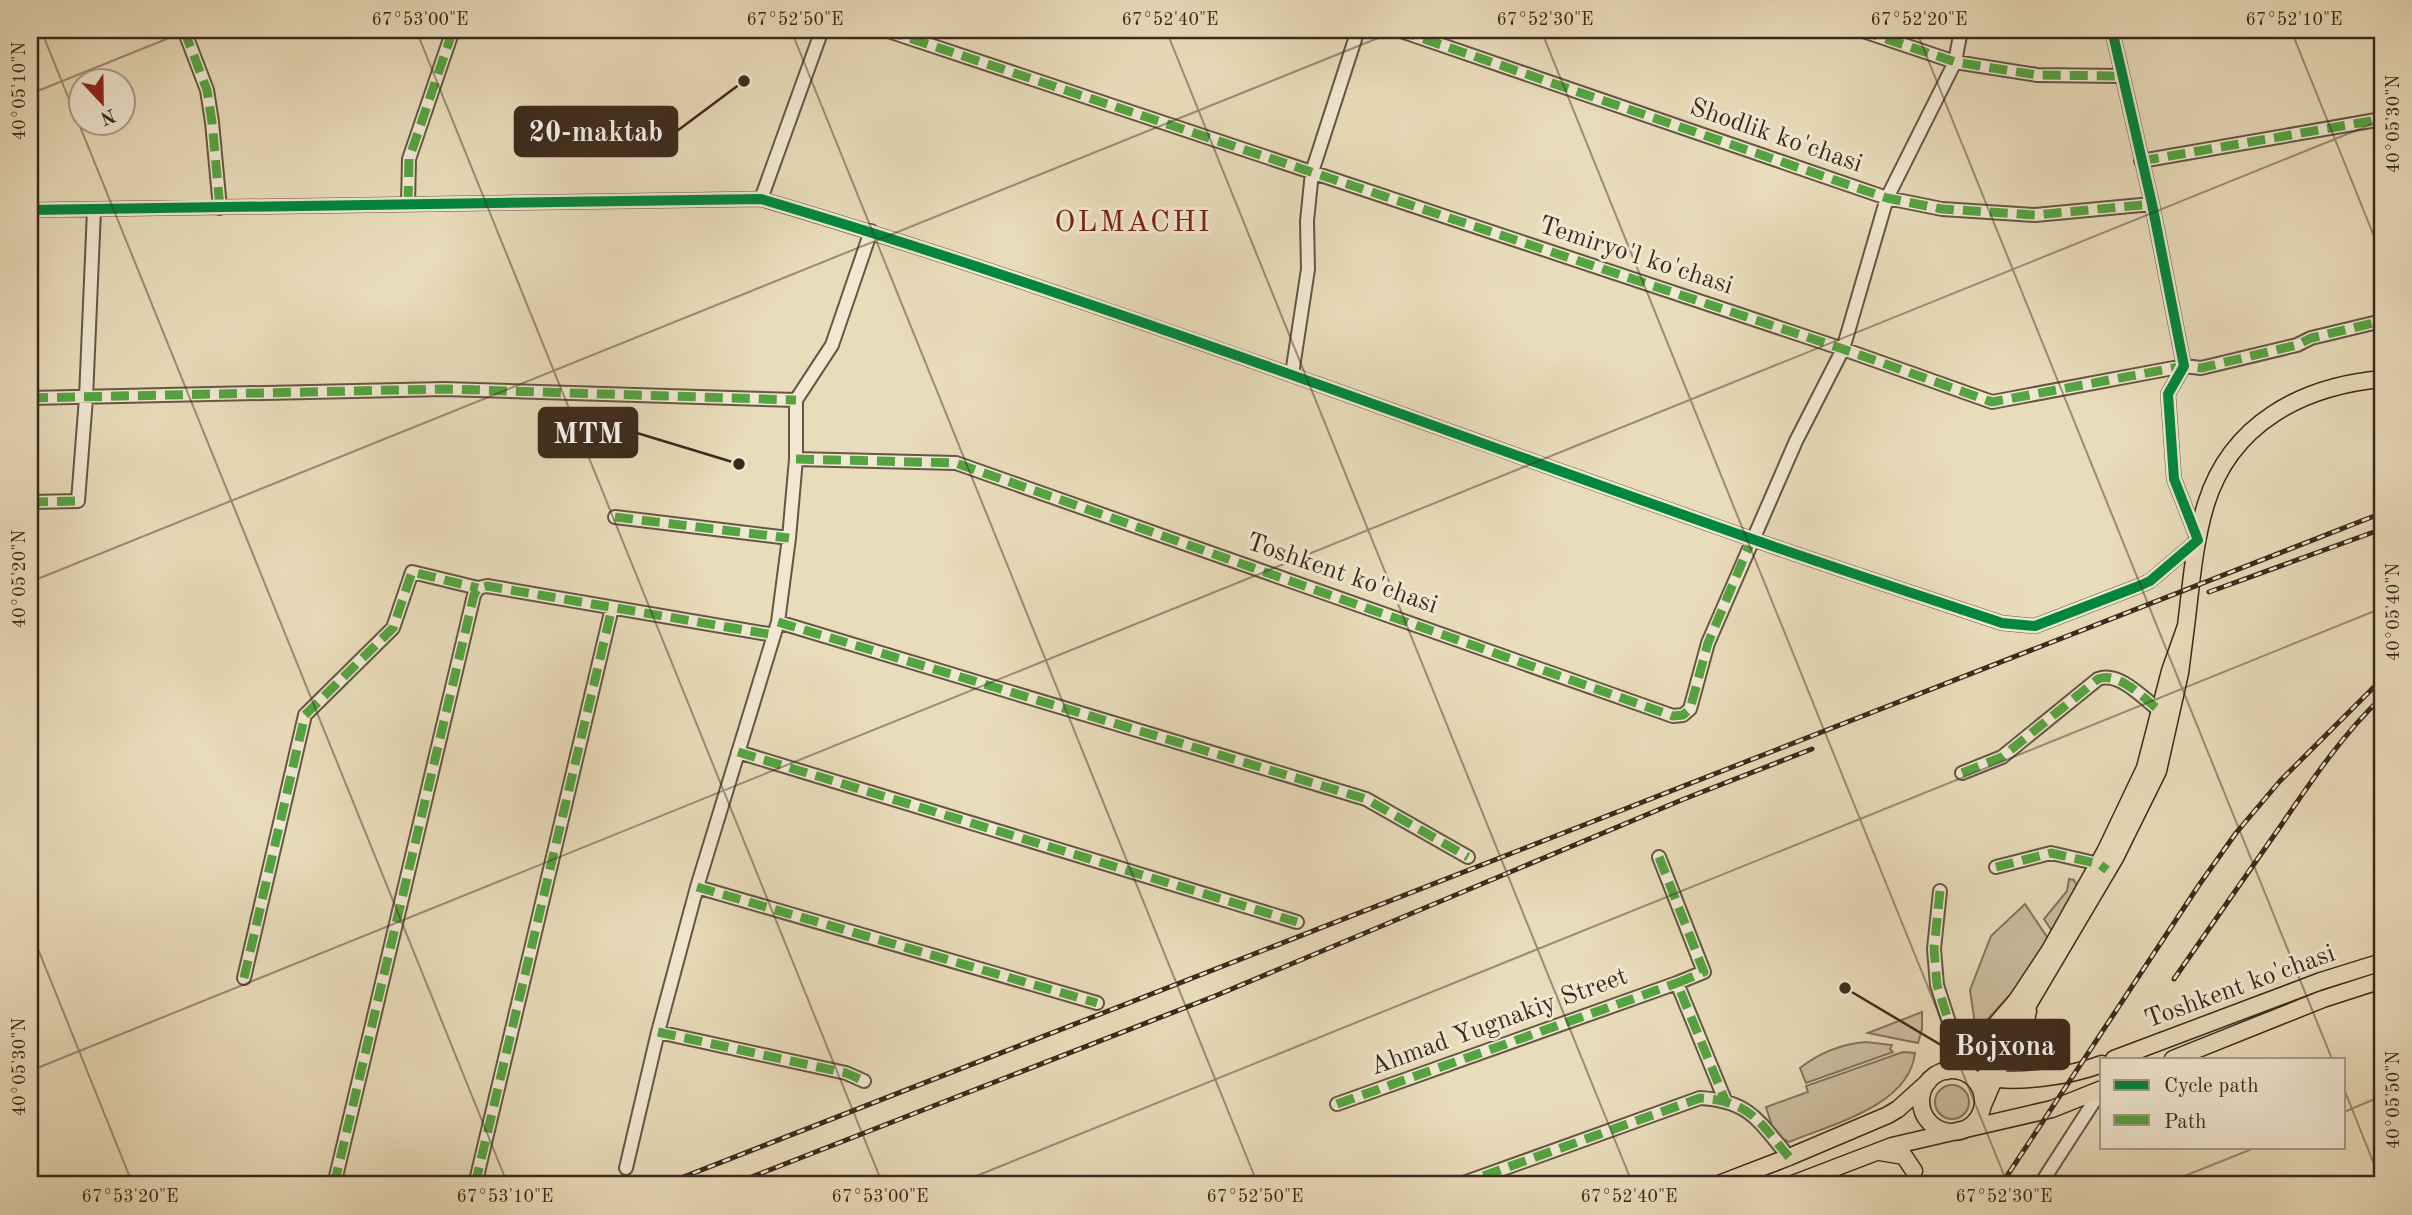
<svg xmlns="http://www.w3.org/2000/svg" width="2412" height="1215" viewBox="0 0 2412 1215" font-family="'Old Standard TT',serif">
<style>
.green{fill:#cbbe9f;stroke:#82745e;stroke-width:2}
.lines{fill:none;stroke-linecap:round;stroke-linejoin:round}
.minor-casing{stroke:#665644;stroke-width:16}
.major-casing{stroke:#3a2a1c;stroke-width:19}
.minor{stroke:#f1e8d2;stroke-width:12}
.major{stroke:#e9dcba;stroke-width:16}
.rail-casing{stroke:#3a2a1c;stroke-width:5}
.rail{stroke:#f1e8d2;stroke-width:2.5;stroke-dasharray:8;stroke-linecap:butt}
.quiet{stroke:#54a441;stroke-width:9;stroke-dasharray:18 9;stroke-linecap:butt}
.cycleway-casing{stroke:#f1e8d2;stroke-width:15}
.cycleway{stroke:#00873e;stroke-width:10}
.ticks{fill:none;stroke:#3a2a1c;stroke-width:2;stroke-opacity:0.45}
.labels{text-anchor:middle;dominant-baseline:central;stroke-width:6;stroke-linejoin:round;paint-order:stroke}
.street-label{font-size:26px;fill:#3a2a1c;stroke:#f1e8d2}
.quarter-label{font-size:30px;letter-spacing:2px;fill:#7a1f14;stroke:#f1e8d2}
.leader{fill:none;stroke:#3a2a1c;stroke-width:2.5}
.callout-dot{fill:#3a2a1c;stroke:#f1e8d2;stroke-width:2.5}
.callout{fill:#3a2a1c;stroke:#3a2a1c;stroke-width:2.5}
.callout-label{font-size:28px;text-anchor:middle;font-weight:bold;fill:#fff}
.neatline{fill:none;stroke:#3a2a1c;stroke-width:2.5}
.ticks-label{font-size:18px;text-anchor:middle;fill:#3a2a1c}
</style>
<rect width="100%" height="100%" fill="#e9dcba"/>
<filter id="stains"><feTurbulence type="fractalNoise" baseFrequency=".00286" numOctaves="4"/><feColorMatrix values="0 0 0 0 .2 0 0 0 0 .09 0 0 0 0 .02 0 0 0 .5 -.17"/></filter>
<radialGradient id="worn" r=".72"><stop offset=".6" stop-color="#630" stop-opacity="0"/><stop offset="1" stop-color="#630" stop-opacity=".3"/></radialGradient>
<path class="green" d="M 2069,879 L 2074,880 L 2078,888 L 2054,934 L 2044,919 L 2067,891 Z
M 2025,904 L 2049,940 L 2019,985 L 1985,1022 L 1975,1024 L 1970,990 L 1991,936 Z
M 1922,1012 L 1922,1029 L 1918,1043 L 1868,1033 Z
M 1866,1042 L 1892,1045 L 1890,1049 L 1893,1052 L 1806,1083 L 1800,1068 C 1819,1053 1842,1044 1866,1042 Z
M 1903,1052 L 1915,1053 C 1909,1106 1832,1124 1789,1142 L 1775,1135 L 1766,1107 L 1808,1092 L 1806,1086 Z
M1935 1102a17 17 0 1 1 34 0a17 17 0 1 1-34 0Z"/>
<g class="lines">
<g class="minor-casing">
<path id="minor" d="M 184,30 L 207,90 L 212,122 L 220,208
M 885,30 L 1843,349 L 1992,402 L 2184,366 L 2201,368 L 2297,345 L 2311,338 L 2382,321
M 1398,30 L 1887,198 L 1942,209 L 2035,215 L 2152,204
M 1860,30 L 1955,62 L 2037,75 L 2121,76
M 2141,161 L 2382,119
M 761,199 L 822,30
M 408,204 L 409,159 L 453,30
M 30,210 L 761,199 C 1096,298 1422,424 1752,539 C 1835,568 1918,595 2002,623 L 2035,626 L 2139,586 L 2150,581 L 2198,540 L 2174,479 L 2168,394 L 2184,366 L 2152,204 L 2112,30
M 1292,374 L 1308,269 L 1307,221 L 1312,172 L 1358,30
M 30,398 L 444,389 L 796,400
M 796,459 L 956,463 L 1673,716 L 1683,715 L 1690,709 L 1708,643 L 1796,441 L 1843,349 L 1887,198 L 1955,62 L 1961,30
M 30,502 L 78,501 L 86,398 L 94,210
M 615,517 L 789,538
M 778,622 L 1366,799 L 1468,857
M 738,752 L 1297,922
M 1962,773 L 2002,757 L 2098,679 C 2119,671 2143,698 2159,710
M 1659,857 L 1704,972 L 1677,983 L 1725,1100
M 1996,867 L 2051,853 L 2099,864 L 2104,867
M 697,887 L 1097,1003
M 1940,891 L 1934,949 L 1937,985 L 1955,1041 L 1956,1063
M 244,978 L 305,715 L 393,628 L 412,572 L 478,588
M 658,1032 L 846,1073 L 864,1081
M 1337,1104 L 1677,983
M 626,1168 L 658,1032 L 697,887 L 778,622 L 789,538 L 796,459 L 796,400 L 832,345 L 871,231
M 334,1185 L 474,595 L 478,588 L 487,586 L 774,635
M 475,1185 L 612,608
M 1458,1185 L 1700,1098 C 1751,1101 1759,1122 1789,1157
M 2040,1185 L 2102,1089"/>
</g>
<g class="major-casing">
<path id="major" d="M 2186,626 C 2191,586 2194,543 2206,504 C 2231,423 2303,386 2382,379
M 2028,1011 C 2019,1046 2039,1059 2066,1074
M 2114,1059 L 2321,981 L 2382,962
M 2173,1059 L 2323,999 L 2382,980
M1921 1101a31 31 0 1 1 62 0a31 31 0 1 1-62 0Z
M 1947,1071 L 1982,1041 L 2017,1000 L 2050,950 L 2105,852 L 2145,768 L 2170,671 L 2186,626 L 2180,673 L 2158,771 L 2115,858 L 2021,1017 L 1983,1105
M 1984,1077 C 2018,1084 2070,1076 2102,1064
M 1880,1152 L 1904,1156 L 1914,1171
M 1716,1185 L 1789,1157 L 1888,1115 L 1898,1109 L 1928,1082
M 1790,1185 L 1892,1146 L 2052,1109 L 2102,1089"/>
</g>
<use href="#minor" class="minor"/>
<use href="#major" class="major"/>
<g class="rail-casing">
<path id="rail" d="M 2209,592 L 2382,529
M 2174,979 C 2210,927 2246,875 2282,824 C 2312,780 2343,734 2382,697
M 663,1185 L 2382,513
M 731,1185 L 1215,996 L 1684,799 L 1812,749
M 2001,1185 L 2199,885 L 2236,833 L 2280,781 L 2382,679"/>
</g>
<use href="#rail" class="rail"/>
<path class="quiet" d="M 184,30 L 207,90 L 212,122 L 220,208
M 885,30 L 1843,349 L 1992,402 L 2184,366 L 2201,368 L 2297,345 L 2311,338 L 2382,321
M 1398,30 L 1887,198 L 1942,209 L 2035,215 L 2152,204
M 1860,30 L 1955,62 L 2037,75 L 2121,76
M 2141,161 L 2382,119
M 408,204 L 409,159 L 453,30
M 30,398 L 444,389 L 796,400
M 796,459 L 956,463 L 1673,716 L 1683,715 L 1690,709 L 1708,643 L 1752,539
M 30,502 L 78,501
M 615,517 L 789,538
M 778,622 L 1366,799 L 1468,857
M 738,752 L 1297,922
M 1962,773 L 2002,757 L 2098,679 C 2119,671 2143,698 2159,710
M 1659,857 L 1704,972 L 1677,983 L 1725,1100
M 1996,867 L 2051,853 L 2099,864 L 2107,870
M 697,887 L 1097,1003
M 1940,891 L 1934,949 L 1937,985 L 1955,1041 L 1956,1063
M 244,978 L 305,715 L 393,628 L 412,572 L 478,588
M 658,1032 L 846,1073 L 864,1081
M 1337,1104 L 1677,983
M 334,1185 L 474,595 L 478,588 L 487,586 L 774,635
M 475,1185 L 612,608
M 1458,1185 L 1700,1098 C 1751,1101 1759,1122 1789,1157"/>
<g class="cycleway-casing">
<path id="cycleway" d="M 30,210 L 761,199 C 1096,298 1422,424 1752,539 C 1835,568 1918,595 2002,623 L 2035,626 L 2139,586 L 2150,581 L 2198,540 L 2174,479 L 2168,394 L 2184,366 L 2152,204 L 2112,30"/>
</g>
<use href="#cycleway" class="cycleway"/>
</g>
<path class="ticks" d="M 41,30 L 508,1185M 416,30 L 883,1185M 791,30 L 1258,1185M 1166,30 L 1633,1185M 1541,30 L 2008,1185M 1916,30 L 2332,1059M 2291,30 L 2382,256M 30,94 L 189,30M 30,582 L 1398,30M 30,929 L 133,1185M 30,1071 L 2382,120M 2344,1089 L 2382,1184M 2344,1112 L 2382,1096M 954,1185 L 2382,608M 2162,1185 L 2257,1147"/>
<g class="labels">
<g class="street-label">
<text transform="translate(1776 136) rotate(19)">Shodlik ko'chasi</text>
<text transform="translate(1636 256) rotate(18)">Temiryo'l ko'chasi</text>
<text transform="translate(1342 574) rotate(19)">Toshkent ko'chasi</text>
<text transform="translate(2240 987) rotate(-20)">Toshkent ko'chasi</text>
<text transform="translate(1499 1022) rotate(-20)">Ahmad Yugnakiy Street</text>
</g>
<g class="quarter-label">
<text x="1133" y="223">OLMACHI</text>
</g>
</g>
<path class="leader" d="M744 81L677 131M739 464L637 433M1845 988L1941 1045"/>
<g class="callout-dot">
<circle cx="744" cy="81" r="7"/>
<circle cx="739" cy="464" r="7"/>
<circle cx="1845" cy="988" r="7"/>
</g>
<g class="callout">
<rect x="515" y="107" width="162" height="49" rx="7"/>
<rect x="539" y="408" width="98" height="49" rx="7"/>
<rect x="1941" y="1020" width="128" height="49" rx="7"/>
</g>
<g class="callout-label">
<text x="596" y="141">20-maktab</text>
<text x="588" y="443">MTM</text>
<text x="2005" y="1055">Bojxona</text>
</g>
<rect width="2412" height="1215" fill="none" stroke="#e9dcba" stroke-width="77"/>
<rect x="2100" y="1058" width="245" height="91" fill="#f1e8d2" stroke="#a89c89" stroke-width="2"/>
<rect x="2114" y="1080" width="35" height="10" fill="#00873e" stroke="#a89c89" stroke-width="2"/>
<text x="2164" y="1092" font-size="21" fill="#3a2a1c">Cycle path</text>
<rect x="2114" y="1115" width="35" height="10" fill="#54a441" stroke="#a89c89" stroke-width="2"/>
<text x="2164" y="1128" font-size="21" fill="#3a2a1c">Path</text>
<g transform="translate(102 102) rotate(158)"><circle r="33" fill="#f1e8d2" stroke="#a89c89" stroke-width="2"/>
<path d="M0-5L12 26L0 18L-12 26Z" fill="#8f2418"/>
<text y="-10" font-size="19" font-weight="bold" text-anchor="middle" fill="#3a2a1c">N</text>
</g>
<rect x="38" y="38" width="2336" height="1138" class="neatline"/>
<g class="ticks-label">
<text x="420" y="25">67°53'00"E</text>
<text x="795" y="25">67°52'50"E</text>
<text x="1170" y="25">67°52'40"E</text>
<text x="1545" y="25">67°52'30"E</text>
<text x="1919" y="25">67°52'20"E</text>
<text x="2294" y="25">67°52'10"E</text>
<text transform="translate(19 91) rotate(-90)" y="6">40°05'10"N</text>
<text transform="translate(2393 124) rotate(-90)" y="6">40°05'30"N</text>
<text transform="translate(19 579) rotate(-90)" y="6">40°05'20"N</text>
<text transform="translate(2393 612) rotate(-90)" y="6">40°05'40"N</text>
<text transform="translate(19 1067) rotate(-90)" y="6">40°05'30"N</text>
<text transform="translate(2393 1100) rotate(-90)" y="6">40°05'50"N</text>
<text x="130" y="1202">67°53'20"E</text>
<text x="505" y="1202">67°53'10"E</text>
<text x="880" y="1202">67°53'00"E</text>
<text x="1255" y="1202">67°52'50"E</text>
<text x="1629" y="1202">67°52'40"E</text>
<text x="2004" y="1202">67°52'30"E</text>
</g>
<rect width="100%" height="100%" filter="url(#stains)"/>
<rect width="100%" height="100%" fill="url(#worn)"/>
</svg>
